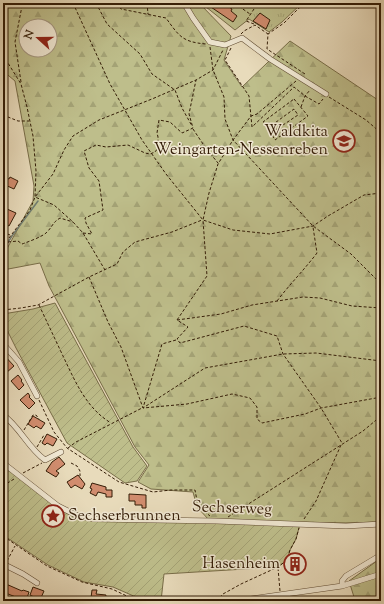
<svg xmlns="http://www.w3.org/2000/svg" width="384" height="604" viewBox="0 0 384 604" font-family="'Sorts Mill Goudy',serif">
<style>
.forest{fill:url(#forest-firs);stroke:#786d48;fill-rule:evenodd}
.park{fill:url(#park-tufts);stroke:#786d48}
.garden{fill:url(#garden-furrows);stroke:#786d48}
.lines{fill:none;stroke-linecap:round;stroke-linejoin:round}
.stream{stroke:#707b6e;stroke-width:1.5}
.building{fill:#d28d6f;stroke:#331c06}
.minor-casing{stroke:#604c33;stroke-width:6}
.path{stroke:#331c06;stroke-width:1;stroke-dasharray:3 2;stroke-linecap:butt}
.minor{stroke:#f0e8d3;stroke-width:5}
.labels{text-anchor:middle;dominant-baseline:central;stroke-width:3;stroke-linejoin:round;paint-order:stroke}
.poi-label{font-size:16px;fill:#331c06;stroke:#f0e8d3;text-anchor:end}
.street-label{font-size:16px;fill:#331c06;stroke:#f0e8d3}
</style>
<defs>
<pattern id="forest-firs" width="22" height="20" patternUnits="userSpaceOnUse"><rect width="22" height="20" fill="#bebe8b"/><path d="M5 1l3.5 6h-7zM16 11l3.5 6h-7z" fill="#a4a376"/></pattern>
<pattern id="park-tufts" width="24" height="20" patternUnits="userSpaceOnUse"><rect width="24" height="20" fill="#bebe8b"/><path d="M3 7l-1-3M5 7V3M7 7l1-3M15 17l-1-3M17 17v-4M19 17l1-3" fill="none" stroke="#a4a376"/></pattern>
<pattern id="garden-furrows" width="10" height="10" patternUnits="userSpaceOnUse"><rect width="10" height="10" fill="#bebe8b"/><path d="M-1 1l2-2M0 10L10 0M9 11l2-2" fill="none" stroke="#a4a376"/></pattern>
</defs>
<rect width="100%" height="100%" fill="#e8dbbb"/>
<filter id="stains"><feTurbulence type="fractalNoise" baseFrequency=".005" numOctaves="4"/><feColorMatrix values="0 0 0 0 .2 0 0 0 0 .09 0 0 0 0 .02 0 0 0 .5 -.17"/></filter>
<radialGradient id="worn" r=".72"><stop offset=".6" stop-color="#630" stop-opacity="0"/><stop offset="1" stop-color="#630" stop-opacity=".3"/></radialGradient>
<path class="forest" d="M 3,3 L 199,3 L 231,36 L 224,60 L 242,87 L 290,41 L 381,102 L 381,522 C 324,525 266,520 209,520 L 197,507 L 193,492 L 151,489 L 138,482 L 149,465 L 135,447 L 49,286 L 40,263 L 3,270 L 3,256 L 33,201 L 34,186 L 15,81 L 3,71 ZM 26,26 L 50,26 L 50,50 L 26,50 Z
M 381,558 L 381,601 L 357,601 L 354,597 L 349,581 Z"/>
<path class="park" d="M 201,3 L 302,3 L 282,22 L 269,32 L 249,19 L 235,30 Z"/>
<path class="garden" d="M 55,303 L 133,447 L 147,466 L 137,481 L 125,483 L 67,443 L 16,348 L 3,322 L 3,314 L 33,309 Z
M 3,463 L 58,506 L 94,519 L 300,524 L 296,539 L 290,550 L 287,560 L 278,567 L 164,574 L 161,601 L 145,601 L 113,587 L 84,582 L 48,565 L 3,535 L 3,519 L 7,514 L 3,510 Z"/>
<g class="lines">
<path class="stream" d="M 3,250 L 12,236 L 38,201
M 377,601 L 381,598"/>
</g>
<path class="building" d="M 205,3 L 223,3 L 232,9 L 231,11 L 237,16 L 233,22 Z
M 260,13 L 270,20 L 266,29 L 253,21 Z
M 341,135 L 352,143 L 348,148 L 337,140 Z
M 10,177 L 18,181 L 14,189 L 3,184 L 6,178 L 9,179 Z
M 7,209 L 16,213 L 9,226 L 3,223 L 3,218 Z
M 3,354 L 14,366 L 6,373 L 3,370 Z
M 18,375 L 22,380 L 21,381 L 24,385 L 19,390 L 11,381 Z
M 28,393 L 30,396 L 29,397 L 35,403 L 29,409 L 20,400 Z
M 33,416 L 45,423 L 41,429 L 36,426 L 34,428 L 28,424 Z
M 47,434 L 57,439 L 53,446 L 47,443 L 45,445 L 42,443 Z
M 59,457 L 65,464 L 56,471 L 59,473 L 56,477 L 46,471 L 52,462 Z
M 78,475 L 85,484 L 82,489 L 75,485 L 71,488 L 67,482 Z
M 92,483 L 106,487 L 106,490 L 112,490 L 112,497 L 106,497 L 106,494 L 98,492 L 96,496 L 90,493 L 92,489 L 90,488 Z
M 129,494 L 146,495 L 146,508 L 142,508 L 142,505 L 135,505 L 135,501 L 129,501 Z
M 6,584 L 22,591 L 23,590 L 29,592 L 26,601 L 3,592 Z
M 33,587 L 44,591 L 40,600 L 30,595 Z
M 92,590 L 97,590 L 96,594 L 106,595 L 105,601 L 94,601 L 91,598 Z"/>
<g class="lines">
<g class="minor-casing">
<path id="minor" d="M 184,3 L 193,18 L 210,42 L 225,45 L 242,38 L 270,59 L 326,94
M 3,344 L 19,362 L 37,396
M 3,415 C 20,427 28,448 45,460 L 61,452
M 3,463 L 58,506 L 78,516 L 94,519 L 216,521 L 346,526 L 381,524
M 3,564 L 23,574 L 37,583
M 342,586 L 342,581 L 346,576 L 381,555
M 135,599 L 139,601
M 237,601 L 342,586 L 381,574"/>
</g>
<path class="path" d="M 73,3 L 110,84 L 142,140 L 166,174 L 203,220 L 233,230 L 270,234 L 313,226 L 328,216 L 364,195 L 381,193
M 96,3 L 107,24 L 140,54 L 152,74 L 175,90 L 182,108 L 192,126
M 117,3 L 121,9 L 166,18 C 179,36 182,42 206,44
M 147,3 L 148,14
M 227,3 L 234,8 L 237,5 L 250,14
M 254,24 L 246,21 L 256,6 L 261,3
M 241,34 L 244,31 L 255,25 L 268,34
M 210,47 L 213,70 L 224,97 L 225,119 L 233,140 L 313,226 L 351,254 L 381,284
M 231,48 L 225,60 L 249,96 L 252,127 L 294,87 L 305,96 L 319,104 L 323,99
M 3,55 L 21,84 L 27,107 L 33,136 L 36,171 L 35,197 L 54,205 L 73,222 L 83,233 L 105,270
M 305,74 L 267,49 L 268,34 L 284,23 L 299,8 L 307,3
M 296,81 L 257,114 L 251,116 L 233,140 L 218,164 L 209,193 L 203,220 L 207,276 L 177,320 L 188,327 L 177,339 L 180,343 L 244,326 L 277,336 L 283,354 L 321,408 L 342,443
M 21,82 L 15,42 L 22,6 L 25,3
M 329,97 L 366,120 L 381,133
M 294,99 L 308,116 L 275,140 L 271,133 L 298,115 L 294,109 L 268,128 L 263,122 Z
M 301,107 L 305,96 L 310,90
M 3,115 L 18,121 L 29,121
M 193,129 L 205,147 L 218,163
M 3,232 L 10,235
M 83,233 L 92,234 L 86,223 L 85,218 L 103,210 L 99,181 L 89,168 L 84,151 L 96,145 L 106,147 L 128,145 L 145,153 L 150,154 L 155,152 L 158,148 L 158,137 L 157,133 L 159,120 L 170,122 L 182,133 L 193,128 L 189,114 L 196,80
M 8,242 L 18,241 L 22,244 C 28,242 44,236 47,232 C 53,226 52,223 60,218 L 73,222
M 3,246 L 30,210 L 35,197 L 53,174 L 64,150 L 73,136 L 99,120 L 152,99 L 196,80 L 213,70 L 223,50
M 89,277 L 108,322 L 121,347 L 143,408 L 187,404 L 232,394 L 250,398 L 257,407 L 257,419 L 262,423 L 305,414 L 321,408 L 376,398 L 381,400
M 277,301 C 290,284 304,270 317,253 L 313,227
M 39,305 C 47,322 55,339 63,356 C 75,381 86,408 111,423
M 3,310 L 21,308 L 38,305 L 89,277 L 117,264 L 123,252 L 135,242 L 172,232 L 202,220
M 177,320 L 221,314 L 252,305 L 303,297 L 320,298 L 352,306 L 381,308
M 176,340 L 162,344 L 143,408 L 205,368 L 283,354 L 316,353 L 381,361
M 39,400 L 54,432 L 67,448 L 119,482 L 153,492 L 171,490 L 195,490 L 198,506 L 210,516
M 24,430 L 33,415 L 36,415 L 39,419
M 37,447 L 44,435
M 68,448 L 76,442 L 142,408
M 71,463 L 77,466 L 80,471 L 80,476
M 23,473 L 42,463
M 3,486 L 14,479
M 228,517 L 363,431 L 381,416
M 304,519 L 316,501 L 341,445
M 3,536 L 47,566 L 82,582 L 112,589 L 131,598
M 7,561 L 15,546
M 278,568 L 280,591
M 216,601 L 223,594 L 241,584 L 278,567 L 287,560 L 290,550 L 296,539 L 299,528"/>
<use href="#minor" class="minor"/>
</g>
<defs>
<g id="school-ring" transform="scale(1.15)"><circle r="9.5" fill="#f0e8d3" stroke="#8f2418" stroke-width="1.5"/><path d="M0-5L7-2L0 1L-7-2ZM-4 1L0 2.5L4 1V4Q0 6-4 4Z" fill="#8f2418"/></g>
<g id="sight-ring" transform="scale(1.15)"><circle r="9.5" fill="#f0e8d3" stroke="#8f2418" stroke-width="1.5"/><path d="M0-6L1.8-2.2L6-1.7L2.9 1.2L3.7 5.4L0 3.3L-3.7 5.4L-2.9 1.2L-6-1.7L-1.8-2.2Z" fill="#8f2418"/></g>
<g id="building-ring" transform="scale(1.15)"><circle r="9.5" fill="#f0e8d3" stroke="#8f2418" stroke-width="1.5"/><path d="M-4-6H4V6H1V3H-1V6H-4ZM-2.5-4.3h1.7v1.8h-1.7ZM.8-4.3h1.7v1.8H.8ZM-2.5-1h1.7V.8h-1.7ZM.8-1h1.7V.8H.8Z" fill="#8f2418"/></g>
</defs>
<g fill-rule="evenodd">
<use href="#school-ring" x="344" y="141"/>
<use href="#sight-ring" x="53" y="516"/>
<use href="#building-ring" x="295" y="564"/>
</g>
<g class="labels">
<g class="poi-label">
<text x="328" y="132">Waldkita<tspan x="328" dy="18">Weingarten-Nessenreben</tspan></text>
<text x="68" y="516" text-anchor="start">Sechserbrunnen</text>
<text x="280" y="564">Hasenheim</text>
</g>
<g class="street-label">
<text transform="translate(232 509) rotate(2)">Sechserweg</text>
</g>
</g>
<rect width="384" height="604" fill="none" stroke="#e8dbbb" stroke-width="16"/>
<rect x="4" y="4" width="376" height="596" fill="none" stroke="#331c06" stroke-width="2"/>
<rect x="8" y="8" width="368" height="588" fill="none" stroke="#331c06"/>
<g transform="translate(38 38) rotate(291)"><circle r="19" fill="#f0e8d3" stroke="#a49681"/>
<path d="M0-3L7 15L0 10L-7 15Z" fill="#8f2418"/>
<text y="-6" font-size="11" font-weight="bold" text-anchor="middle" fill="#331c06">N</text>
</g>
<rect width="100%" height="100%" filter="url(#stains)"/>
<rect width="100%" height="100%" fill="url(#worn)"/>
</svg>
